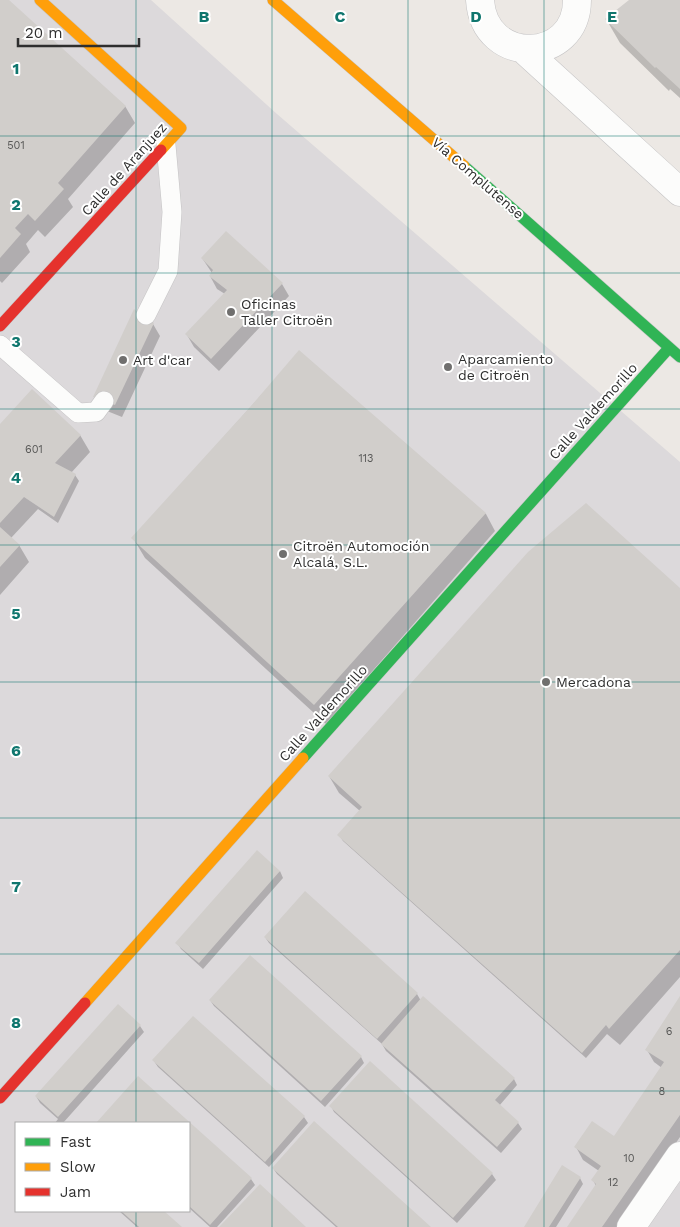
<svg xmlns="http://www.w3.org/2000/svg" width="680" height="1227" viewBox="0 0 680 1227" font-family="'Work Sans',sans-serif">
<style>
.industrial{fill:#dcd9db;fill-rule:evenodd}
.shadow{fill:#0003}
.building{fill:#d1cecb}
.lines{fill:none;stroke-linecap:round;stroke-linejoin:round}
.lane-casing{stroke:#c5c4c5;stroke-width:20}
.street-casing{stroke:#c5c4c5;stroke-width:29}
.fast-casing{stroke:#c5c4c5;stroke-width:12}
.slow-casing{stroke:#c5c4c5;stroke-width:12}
.jam-casing{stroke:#c5c4c5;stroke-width:12}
.lane{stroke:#fcfcfb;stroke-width:19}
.street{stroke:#fcfcfb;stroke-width:28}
.fast{stroke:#30b455;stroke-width:11}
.slow{stroke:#ff9f0a;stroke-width:11}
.jam{stroke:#e5322d;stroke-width:11}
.grid{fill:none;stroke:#0f766e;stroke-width:1;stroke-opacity:0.55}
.poi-dot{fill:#706f6e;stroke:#fff;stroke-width:2}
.labels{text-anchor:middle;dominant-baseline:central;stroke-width:4;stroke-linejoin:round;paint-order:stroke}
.number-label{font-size:11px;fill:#585857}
.street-label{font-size:14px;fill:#2e2e2e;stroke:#fff}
.poi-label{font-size:14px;fill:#2e2e2e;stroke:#fff;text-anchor:start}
.grid-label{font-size:16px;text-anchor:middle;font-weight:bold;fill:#0f766e;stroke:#fff;stroke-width:4;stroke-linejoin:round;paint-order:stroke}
</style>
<rect width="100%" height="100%" fill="#ece8e4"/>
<path class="industrial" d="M 0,0 L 151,0 L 277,114 L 680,462 L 680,1227 L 0,1227 ZM 16,1123 L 189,1123 L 189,1211 L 16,1211 Z"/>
<path class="shadow" d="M 0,0 L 7,0 L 125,106 L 135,123 L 68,199 L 73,207 L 45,237 L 38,230 L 26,244 L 30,252 L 2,283 L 0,281 Z
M 631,0 L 680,0 L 680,98 L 670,89 L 669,91 L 620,43 L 606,19 Z
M 202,258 L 282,284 L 289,296 L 219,371 L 194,347 L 187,335 L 225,294 L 217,289 L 210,276 L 212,273 Z
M 153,324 L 160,336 L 122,417 L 102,409 Z
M 300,352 L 486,514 L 495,531 L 326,724 L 145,558 L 133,538 Z
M 0,426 L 80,435 L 90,452 L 71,473 L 75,475 L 79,481 L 58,523 L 38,509 L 11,538 L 19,545 L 29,562 L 0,595 Z
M 680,590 L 680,977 L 620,1045 L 607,1034 L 586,1058 L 343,841 L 339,835 L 360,811 L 339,793 L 329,776 Z
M 280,871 L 283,878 L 203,969 L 181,949 L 177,943 Z
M 265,937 L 417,994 L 421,1001 L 514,1079 L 517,1085 L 499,1106 L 518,1123 L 522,1129 L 501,1153 L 386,1051 L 382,1044 L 269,943 Z
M 680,998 L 680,1137 L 618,1227 L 568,1227 L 596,1186 L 593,1180 L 599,1171 L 583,1160 L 576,1147 L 615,1138 L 662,1068 L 654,1062 L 647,1050 Z
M 210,1000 L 361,1057 L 364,1063 L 325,1107 L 214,1006 Z
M 118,1006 L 140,1026 L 144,1032 L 63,1123 L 55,1123 L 58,1119 L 40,1103 L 36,1096 Z
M 193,1017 L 304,1117 L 308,1123 L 269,1167 L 158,1067 L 154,1061 Z
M 370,1063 L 492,1174 L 496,1180 L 457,1223 L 334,1112 L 331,1106 Z
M 138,1078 L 251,1179 L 255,1185 L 217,1227 L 210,1227 L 189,1208 L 189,1123 L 98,1123 Z
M 562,1167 L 580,1178 L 583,1184 L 556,1227 L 525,1227 Z
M 273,1168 L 429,1227 L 336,1227 L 277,1174 Z
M 119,1211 L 162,1211 L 180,1227 L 137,1227 Z"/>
<path class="building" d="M 0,0 L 9,0 L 126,106 L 58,183 L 64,189 L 35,221 L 28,214 L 15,228 L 21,234 L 0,258 Z
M 629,0 L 680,0 L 680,89 L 656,67 L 655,68 L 605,19 Z
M 226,231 L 283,283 L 211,359 L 185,334 L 227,290 L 209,276 L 213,270 L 201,258 Z
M 134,309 L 154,323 L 115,405 L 93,397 Z
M 299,350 L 486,513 L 314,705 L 131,538 L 251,406 Z
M 32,389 L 81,435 L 55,463 L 76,474 L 54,517 L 24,497 L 0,523 L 0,424 Z
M 586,503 L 680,588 L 680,950 L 609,1029 L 606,1025 L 582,1053 L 337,835 L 362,807 L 328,776 L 528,552 Z
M 0,527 L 20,545 L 0,567 Z
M 257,850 L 280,871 L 199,963 L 175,943 Z
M 305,891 L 418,993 L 377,1039 L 264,937 Z
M 250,955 L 362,1056 L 321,1101 L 209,1000 Z
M 423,996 L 515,1078 L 495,1100 L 519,1122 L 497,1147 L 381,1044 Z
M 680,996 L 680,1115 L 602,1227 L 567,1227 L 596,1184 L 591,1180 L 601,1166 L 574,1147 L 592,1121 L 614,1136 L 664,1062 L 645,1050 Z
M 118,1004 L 141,1025 L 58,1117 L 35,1096 Z
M 193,1016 L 305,1116 L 265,1162 L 152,1060 Z
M 370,1061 L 493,1173 L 453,1218 L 329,1106 Z
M 138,1076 L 252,1178 L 210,1225 L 189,1206 L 189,1123 L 96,1123 Z
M 314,1121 L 431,1227 L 338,1227 L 272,1168 Z
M 562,1165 L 581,1177 L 549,1227 L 524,1227 Z
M 260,1184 L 306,1227 L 219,1227 Z
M 121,1211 L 164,1211 L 182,1227 L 139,1227 Z"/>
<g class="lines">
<g class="lane-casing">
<path id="lane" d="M 146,315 L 168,271 L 172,212 L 166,145
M 0,345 L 78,413 L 96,412 L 104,401"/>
</g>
<g class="street-casing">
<path id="street" d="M 480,0 C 484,66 577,64 577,0
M 523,49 L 680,192
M 631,1227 L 680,1156"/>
</g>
<g class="fast-casing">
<path id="fast" d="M 464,166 L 680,357
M 303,758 L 669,348"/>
</g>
<g class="slow-casing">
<path id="slow" d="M 40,0 L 181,128 L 161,150
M 273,0 L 464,166
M 85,1003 L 303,758"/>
</g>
<g class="jam-casing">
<path id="jam" d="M 0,326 L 161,150
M 0,1098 L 85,1003"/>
</g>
<use href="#lane" class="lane"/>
<use href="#street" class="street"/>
<use href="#fast" class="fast"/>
<use href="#slow" class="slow"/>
<use href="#jam" class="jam"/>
</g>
<path class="grid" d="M 136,0 L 136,1123M 272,0 L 272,1227M 408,0 L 408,1227M 544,0 L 544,1227M 0,136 L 680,136M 0,273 L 680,273M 0,409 L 680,409M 0,545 L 680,545M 0,682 L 680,682M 0,818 L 680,818M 0,954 L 680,954M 0,1091 L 680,1091M 136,1211 L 136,1227"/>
<g class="poi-dot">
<circle cx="231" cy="312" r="5"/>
<circle cx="123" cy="360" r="5"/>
<circle cx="448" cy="367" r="5"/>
<circle cx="283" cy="554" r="5"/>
<circle cx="546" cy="682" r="5"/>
</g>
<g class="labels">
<g class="number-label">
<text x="16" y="145">501</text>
<text x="34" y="449">601</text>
<text x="366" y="458">113</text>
<text x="669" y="1031">6</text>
<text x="662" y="1091">8</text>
<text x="629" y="1158">10</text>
<text x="613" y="1182">12</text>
</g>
<g class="street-label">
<text transform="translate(124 169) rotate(-48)">Calle de Aranjuez</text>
<text transform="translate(478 178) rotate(41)">Vía Complutense</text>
<text transform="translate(593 411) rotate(-48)">Calle Valdemorillo</text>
<text transform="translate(323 713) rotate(-48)">Calle Valdemorillo</text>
</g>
<g class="poi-label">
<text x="241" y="304">Oficinas<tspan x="241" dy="16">Taller Citroën</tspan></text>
<text x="458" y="359">Aparcamiento<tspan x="458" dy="16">de Citroën</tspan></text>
<text x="133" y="360">Art d'car</text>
<text x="293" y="546">Citroën Automoción<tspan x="293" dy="16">Alcalá, S.L.</tspan></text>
<text x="556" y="682">Mercadona</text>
</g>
</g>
<g class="grid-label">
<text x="204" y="22">B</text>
<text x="340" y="22">C</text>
<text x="476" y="22">D</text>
<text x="612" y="22">E</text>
<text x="16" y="74">1</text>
<text x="16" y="210">2</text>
<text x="16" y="347">3</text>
<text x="16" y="483">4</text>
<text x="16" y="619">5</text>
<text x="16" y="756">6</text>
<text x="16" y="892">7</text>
<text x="16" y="1028">8</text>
</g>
<rect x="15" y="1122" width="175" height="90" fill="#ffffff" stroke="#ababab"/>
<rect x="25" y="1138" width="25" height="8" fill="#30b455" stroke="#ababab"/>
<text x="60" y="1147" font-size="15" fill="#2e2e2e">Fast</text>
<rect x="25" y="1163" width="25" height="8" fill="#ff9f0a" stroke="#ababab"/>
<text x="60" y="1172" font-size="15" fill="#2e2e2e">Slow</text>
<rect x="25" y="1188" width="25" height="8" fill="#e5322d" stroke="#ababab"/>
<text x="60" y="1197" font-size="15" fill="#2e2e2e">Jam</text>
<path d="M18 38v8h121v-8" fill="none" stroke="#2e2e2e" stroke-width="2.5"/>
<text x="25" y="38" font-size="15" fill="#2e2e2e" stroke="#ffffff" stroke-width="4" paint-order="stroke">20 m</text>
</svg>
